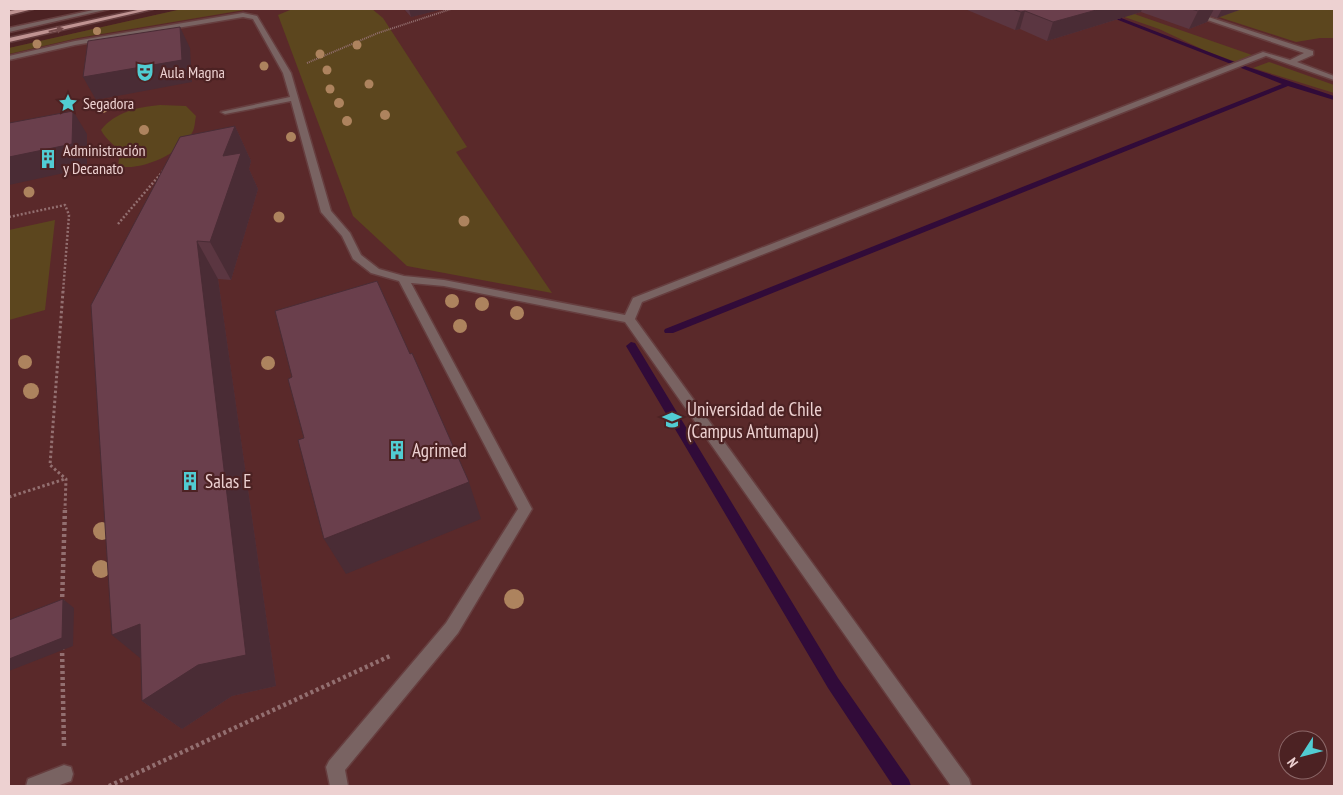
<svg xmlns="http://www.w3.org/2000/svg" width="1343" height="795" viewBox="0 0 1343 795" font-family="'PT Sans Narrow',sans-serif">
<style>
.built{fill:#5a292a;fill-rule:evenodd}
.green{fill:#5c461e}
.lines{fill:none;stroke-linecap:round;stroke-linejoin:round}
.stream{fill:#310b39;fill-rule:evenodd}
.minor-casing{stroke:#663e3f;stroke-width:3}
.major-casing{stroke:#663e3f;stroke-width:3}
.path-far3{stroke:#936f70;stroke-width:2;stroke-dasharray:1 1;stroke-linecap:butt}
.path-far2{stroke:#936f70;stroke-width:2.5;stroke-dasharray:2 2;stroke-linecap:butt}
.path-far1{stroke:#936f70;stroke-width:3;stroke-dasharray:2.5 2.5;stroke-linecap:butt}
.path{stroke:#936f70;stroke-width:4.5;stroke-dasharray:3 3;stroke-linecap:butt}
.minor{fill:#796362;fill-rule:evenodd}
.major{fill:#bf9392;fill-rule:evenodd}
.tree{fill:#ad835e}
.wall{fill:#5b3641}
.shaded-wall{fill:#4a2c35}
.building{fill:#6a3f4c;stroke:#4a2c35}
.oneway{fill:#744a4a}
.labels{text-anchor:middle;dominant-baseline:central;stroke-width:4.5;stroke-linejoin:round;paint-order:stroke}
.far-poi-label{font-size:16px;fill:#edd1d1;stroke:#4c2223;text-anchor:start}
.poi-label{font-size:19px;fill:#edd1d1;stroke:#4c2223;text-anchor:start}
</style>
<rect width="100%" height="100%" fill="#4c2223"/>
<path class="built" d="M 182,9 L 404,9 L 411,17 L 443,9 L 1334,9 L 1334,786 L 9,786 L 9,48 ZM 1288,740 L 1318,740 L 1318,770 L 1288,770 Z"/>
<path class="green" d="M 182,9 L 250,9 L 78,38 L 9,54 L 9,48 Z
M 289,9 L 372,9 L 383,18 L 467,147 L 456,152 L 552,293 L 407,266 L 353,216 L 278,15 L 290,10 Z
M 1101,9 L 1120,9 L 1252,55 L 1236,62 L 1206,51 L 1159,29 Z
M 1194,9 L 1334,9 L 1334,38 L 1320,38 L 1296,42 Z
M 1269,62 L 1334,85 L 1334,93 L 1253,68 Z
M 160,105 L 186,106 L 196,116 C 195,120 195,127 193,131 C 183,153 140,172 118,166 L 120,152 C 114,144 106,140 101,130 C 115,112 138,107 160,105 Z
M 55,220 L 45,310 L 9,320 L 9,230 Z"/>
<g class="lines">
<path class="stream" d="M 1090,9 L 1098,9 L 1245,66 L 1334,96 L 1334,100 L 1288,86 L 673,333 L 665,333 L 664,331 L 665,329 L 1282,84 Z
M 631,342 L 635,343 L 838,678 L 909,780 L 911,786 L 893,786 L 828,688 L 626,346 Z"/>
<g class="minor-casing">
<path id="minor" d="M 98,9 L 109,9 L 9,32 L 9,28 Z
M 1175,9 L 1184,9 L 1313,51 L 1313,55 L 1297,62 L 1334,76 L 1334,80 L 1266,56 L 642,302 L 635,319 L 969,779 L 971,786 L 951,786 L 625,322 L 444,286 L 411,283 L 532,509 L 458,633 L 345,770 L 348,786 L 330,786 L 326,767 L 329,761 L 446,623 L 518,509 L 399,281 L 371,273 L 353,259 L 342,236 L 321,212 L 291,101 L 225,114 L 221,112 L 290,97 L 283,73 L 253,19 L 243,17 L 75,45 L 9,60 L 9,56 L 75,41 L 243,13 L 257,16 L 291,73 L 331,211 L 350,233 L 361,255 L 379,269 L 404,276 L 444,280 L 625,315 L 633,298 L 1263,52 L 1290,60 L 1304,53 Z
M 64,765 L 71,767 L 73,774 L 71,781 L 57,786 L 26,786 L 28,779 Z"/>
</g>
<g class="major-casing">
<path id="major" d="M 21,9 L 33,9 L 9,15 L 9,11 Z
M 142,9 L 153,9 L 9,42 L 9,38 Z"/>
</g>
<path class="path-far3" d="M 307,63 L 378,33 L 451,9"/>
<path class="path-far2" d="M 9,217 L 65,205 L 69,215 L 63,292
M 118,224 L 163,171"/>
<path class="path-far1" d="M 63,291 L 50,465 L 66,479 L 65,509
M 9,497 L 65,479"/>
<path class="path" d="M 62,603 L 65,508
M 62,647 L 64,746
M 109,786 L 390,656"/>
<use href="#minor" class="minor"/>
<use href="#major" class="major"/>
</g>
<g class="tree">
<circle cx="97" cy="31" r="4"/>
<circle cx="37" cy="44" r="4.5"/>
<circle cx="357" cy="45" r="4.5"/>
<circle cx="320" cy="54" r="4.5"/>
<circle cx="264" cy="66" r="4.5"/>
<circle cx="327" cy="70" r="4.5"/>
<circle cx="369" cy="84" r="4.5"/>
<circle cx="330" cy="89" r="4.5"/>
<circle cx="339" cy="103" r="5"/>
<circle cx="103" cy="108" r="5"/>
<circle cx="385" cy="115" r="5"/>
<circle cx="347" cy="121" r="5"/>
<circle cx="144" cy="130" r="5"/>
<circle cx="291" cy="137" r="5"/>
<circle cx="29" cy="192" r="5.5"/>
<circle cx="279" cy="217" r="5.5"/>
<circle cx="464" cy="221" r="5.5"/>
<circle cx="452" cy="301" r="7"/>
<circle cx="482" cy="304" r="7"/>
<circle cx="517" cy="313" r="7"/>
<circle cx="460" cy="326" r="7"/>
<circle cx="25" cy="362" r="7"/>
<circle cx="268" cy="363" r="7"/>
<circle cx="31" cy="391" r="8"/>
<circle cx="102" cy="531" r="9"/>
<circle cx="101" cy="569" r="9"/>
<circle cx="514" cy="599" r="10"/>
</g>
<path class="wall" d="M 404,9 L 443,9 L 411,17 Z
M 965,9 L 1242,9 L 1217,18 L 1210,16 L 1207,22 L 1189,29 L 1141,12 L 1047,41 L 1020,29 L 1015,30 Z
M 235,126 L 251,161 L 249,169 L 258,189 L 231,280 L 218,279 L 276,686 L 232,696 L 182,729 L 142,701 L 180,137 Z"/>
<path class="shaded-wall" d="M 409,9 L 443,9 L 411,17 Z
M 1100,9 L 1142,9 L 1141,12 L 1047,41 L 1053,22 Z
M 1203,9 L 1214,9 L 1207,22 L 1189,29 L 1198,11 Z
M 1222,9 L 1242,9 L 1217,18 Z
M 1025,11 L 1020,29 L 1015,30 L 1021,12 Z
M 180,27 L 190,48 L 192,82 L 96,100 L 83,77 Z
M 73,111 L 87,134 L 87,168 L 9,185 L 9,157 Z
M 235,126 L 251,161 L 249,169 L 258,189 L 231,280 L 210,242 L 223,156 Z
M 197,241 L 218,279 L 276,686 L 232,696 L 182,729 L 142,701 Z
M 469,482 L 481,519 L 346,574 L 324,539 Z
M 63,599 L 74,608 L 73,646 L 9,671 L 9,659 Z
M 140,624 L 151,667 L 112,635 Z"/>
<path class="building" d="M 1012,9 L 1100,9 L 1053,22 L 1025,11 L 1021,12 Z
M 1191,9 L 1203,9 L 1198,11 Z
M 180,27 L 182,60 L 83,77 L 88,41 Z
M 73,111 L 72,144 L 9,157 L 9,123 Z
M 235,126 L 223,156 L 241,153 L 210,242 L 197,241 L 246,655 L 198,665 L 142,701 L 140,624 L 112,635 L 91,305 L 180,137 Z
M 377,281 L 410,354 L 412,353 L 469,482 L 324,539 L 298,440 L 304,438 L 288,379 L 292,377 L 275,311 Z
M 63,599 L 62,638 L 9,659 L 9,620 Z"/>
<defs><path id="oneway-solid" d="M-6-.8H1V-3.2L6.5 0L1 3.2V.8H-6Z" transform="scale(1.25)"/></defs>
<use class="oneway" href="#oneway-solid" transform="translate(56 30) rotate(-13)"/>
<defs>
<g id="theatre-bare" transform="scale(1.5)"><path d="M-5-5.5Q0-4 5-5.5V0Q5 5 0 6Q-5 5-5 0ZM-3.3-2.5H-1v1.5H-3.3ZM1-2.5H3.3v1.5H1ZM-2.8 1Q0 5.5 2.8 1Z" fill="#51ccd2" stroke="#4c2223" stroke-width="2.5" paint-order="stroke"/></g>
<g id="sight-bare" transform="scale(1.5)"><path d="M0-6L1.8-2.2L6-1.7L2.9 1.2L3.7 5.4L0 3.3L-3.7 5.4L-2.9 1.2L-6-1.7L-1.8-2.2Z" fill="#51ccd2" stroke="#4c2223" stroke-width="2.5" paint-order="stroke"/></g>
<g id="building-bare" transform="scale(1.5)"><path d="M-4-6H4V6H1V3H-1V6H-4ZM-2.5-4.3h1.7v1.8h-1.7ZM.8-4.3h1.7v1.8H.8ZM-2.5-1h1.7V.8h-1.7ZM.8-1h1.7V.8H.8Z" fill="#51ccd2" stroke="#4c2223" stroke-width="2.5" paint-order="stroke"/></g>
<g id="university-bare" transform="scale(1.5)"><path d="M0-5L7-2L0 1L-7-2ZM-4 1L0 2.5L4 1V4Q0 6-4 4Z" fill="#51ccd2" stroke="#4c2223" stroke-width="2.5" paint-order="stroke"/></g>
</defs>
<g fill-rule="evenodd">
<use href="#theatre-bare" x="145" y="72"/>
<use href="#sight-bare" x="68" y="103"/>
<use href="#building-bare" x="48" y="159"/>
<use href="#university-bare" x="672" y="420"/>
<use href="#building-bare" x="397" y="450"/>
<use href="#building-bare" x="190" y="481"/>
</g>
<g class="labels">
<g class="far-poi-label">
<text x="160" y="72">Aula Magna</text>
<text x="83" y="103">Segadora</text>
<text x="63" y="150">Administración<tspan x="63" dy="18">y Decanato</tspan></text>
</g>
<g class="poi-label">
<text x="687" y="409">Universidad de Chile<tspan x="687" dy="22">(Campus Antumapu)</tspan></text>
<text x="412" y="450">Agrimed</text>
<text x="205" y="481">Salas E</text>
</g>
</g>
<rect width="1343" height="795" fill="none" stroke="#edd1d1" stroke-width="20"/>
<g transform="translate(1303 755) rotate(234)"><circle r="24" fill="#4c2223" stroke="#8c6869"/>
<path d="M0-4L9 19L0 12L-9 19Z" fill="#51ccd2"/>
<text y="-8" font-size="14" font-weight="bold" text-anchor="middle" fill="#edd1d1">N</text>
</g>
</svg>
